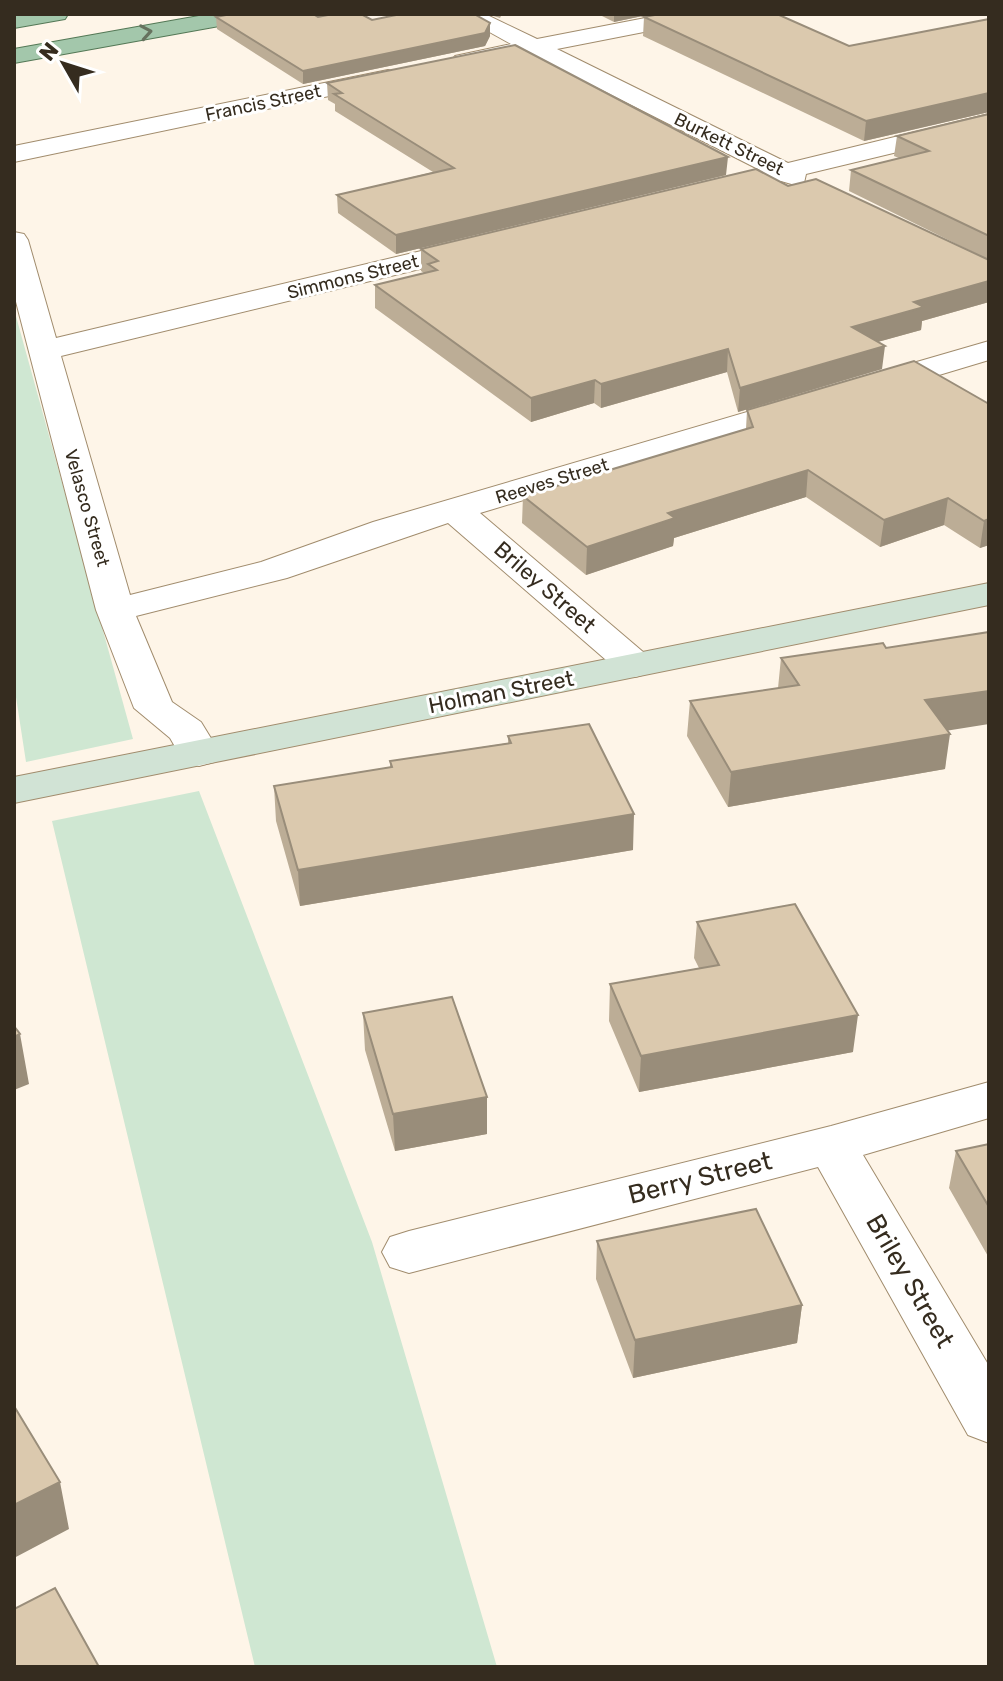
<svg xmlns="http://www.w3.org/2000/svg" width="1003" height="1681" viewBox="0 0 1003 1681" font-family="Rubik,sans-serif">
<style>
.green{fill:#cfe7d2}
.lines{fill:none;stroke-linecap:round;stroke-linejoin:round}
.street-casing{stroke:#a18c6d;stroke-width:2}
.secondary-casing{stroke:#a18c6d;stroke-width:2}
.primary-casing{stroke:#547856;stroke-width:2}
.street{fill:#fff;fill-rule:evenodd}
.secondary{fill:#d1e3d5;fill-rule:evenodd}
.primary{fill:#a3c7ab;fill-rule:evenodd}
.wall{fill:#bcad96}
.shaded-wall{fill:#998d7a}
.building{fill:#dbc9ae;stroke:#998d7a;stroke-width:2}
.oneway{stroke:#66725e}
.labels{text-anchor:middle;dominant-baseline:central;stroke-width:6;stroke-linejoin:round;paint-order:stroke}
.far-street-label{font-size:18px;fill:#352c1f;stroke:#fff}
.street-label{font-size:22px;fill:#352c1f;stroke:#fff}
.near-street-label{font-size:26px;fill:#352c1f;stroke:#fff}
</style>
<rect width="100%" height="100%" fill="#fef5e8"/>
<path class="green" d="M 14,309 L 133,739 L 26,762 L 14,684 Z
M 199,791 L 372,1242 L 497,1667 L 255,1667 L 52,821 Z"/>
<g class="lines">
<g class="street-casing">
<path id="street" d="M 457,14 L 485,14 L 537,39 L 666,14 L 711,14 L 700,21 L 557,49 L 788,163 L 989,114 L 989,130 L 806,174 L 804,183 L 795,185 L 781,181 L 710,198 L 700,196 L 697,190 L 700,184 L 760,170 L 531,54 L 463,68 L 455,66 L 451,61 L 455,56 L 511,44 Z
M 388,70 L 396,72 L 400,77 L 396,82 L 14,162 L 14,146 Z
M 14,232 L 24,234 L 28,240 L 56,338 L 480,237 L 490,240 L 494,246 L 490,252 L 61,356 L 130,595 L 261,562 L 373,522 L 791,399 L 803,396 L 815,399 L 819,406 L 815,413 L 480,513 L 649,657 L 655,665 L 649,673 L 635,677 L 621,673 L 448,523 L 287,578 L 136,616 L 172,702 L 201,722 L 220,753 L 214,762 L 199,766 L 184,762 L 170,738 L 134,708 L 96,610 L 14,294 Z
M 989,341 L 989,360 L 869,396 L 858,393 L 853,386 L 858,379 Z
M 989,1082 L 989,1118 L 863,1155 L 989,1366 L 989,1443 L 968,1435 L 818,1167 L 409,1273 L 390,1267 L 382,1252 L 390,1237 L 409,1231 L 831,1126 Z"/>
</g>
<g class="secondary-casing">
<path id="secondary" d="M 989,583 L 989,605 L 14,803 L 14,777 Z"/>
</g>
<g class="primary-casing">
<path id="primary" d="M 14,14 L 68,14 L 65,19 L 14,28 Z
M 210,14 L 258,14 L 247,21 L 14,63 L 14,49 Z"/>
</g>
<use href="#street" class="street"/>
<use href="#secondary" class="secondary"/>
<use href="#primary" class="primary"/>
</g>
<path class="wall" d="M 487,14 L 502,14 L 500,18 Z
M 598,14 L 652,14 L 614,22 Z
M 216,17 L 318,17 L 372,20 L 490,23 L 490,36 L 485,46 L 303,84 L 217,29 Z
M 644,17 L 849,46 L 989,19 L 989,112 L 864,141 L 643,36 Z
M 327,83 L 726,175 L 396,254 L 338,213 L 337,195 L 433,172 L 335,111 L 335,104 L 328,100 Z
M 989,114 L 989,260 L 849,191 L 851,170 L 899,158 L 894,156 L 897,136 Z
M 788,186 L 989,260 L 989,302 L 922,321 L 921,330 L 877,342 L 882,369 L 738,412 L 727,372 L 601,408 L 594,403 L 531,422 L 375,308 L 375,285 L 424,273 L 421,271 L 421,249 Z
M 989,404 L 989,545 L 980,548 L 944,525 L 880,547 L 806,497 L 674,538 L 673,546 L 586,575 L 522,523 L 523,496 L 746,429 L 747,410 Z
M 781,658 L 948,730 L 945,769 L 728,807 L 687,736 L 690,701 L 778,688 Z
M 508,736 L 633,850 L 300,906 L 276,821 L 274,786 L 390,767 L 390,761 L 508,743 Z
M 697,922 L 853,1052 L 639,1092 L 609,1021 L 610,984 L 699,968 L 694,958 Z
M 363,1013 L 487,1134 L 395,1151 L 365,1050 Z
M 989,1144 L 989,1258 L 949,1188 L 956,1151 Z
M 597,1241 L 802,1305 L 797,1343 L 633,1378 L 596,1279 Z"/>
<path class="shaded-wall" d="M 614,14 L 652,14 L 614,22 Z
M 490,23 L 490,36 L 485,46 L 303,84 L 303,71 Z
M 989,93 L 989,112 L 864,141 L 866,121 Z
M 728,157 L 726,175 L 396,254 L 396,235 Z
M 989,281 L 989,302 L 922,321 L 921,330 L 849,350 L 852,327 L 914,302 Z
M 885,346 L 882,369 L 738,412 L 740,388 Z
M 728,349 L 727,372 L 601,408 L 601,384 Z
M 595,380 L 594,403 L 531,422 L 531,398 Z
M 808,470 L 806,497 L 674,538 L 673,546 L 586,575 L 587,547 L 668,513 Z
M 948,498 L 944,525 L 880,547 L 884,520 Z
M 989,519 L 989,545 L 980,548 L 984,521 Z
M 989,691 L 989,724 L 920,735 L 925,700 Z
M 950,734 L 945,769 L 728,807 L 731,772 Z
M 634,814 L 633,850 L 300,906 L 298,870 Z
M 858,1015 L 853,1052 L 639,1092 L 641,1056 Z
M 20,1034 L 29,1084 L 14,1090 L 14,1037 Z
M 487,1097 L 487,1134 L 395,1151 L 393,1114 Z
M 802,1305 L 797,1343 L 633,1378 L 635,1340 Z
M 60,1482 L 69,1529 L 14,1558 L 14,1505 Z"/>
<path class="building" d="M 231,14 L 313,14 L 318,17 L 333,14 L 361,14 L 372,20 L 401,14 L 474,14 L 490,23 L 485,33 L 303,71 L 216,17 Z
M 660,14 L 777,14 L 849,46 L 989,19 L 989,93 L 866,121 L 644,17 Z
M 515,45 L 728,157 L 396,235 L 337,195 L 454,168 L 334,94 L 342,93 L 327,83 Z
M 989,114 L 989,236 L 851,170 L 929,151 L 897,136 Z
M 756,169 L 788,186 L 816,179 L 989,260 L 989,281 L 914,302 L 924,307 L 852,327 L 885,346 L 740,388 L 728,349 L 601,384 L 595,380 L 531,398 L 375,285 L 437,270 L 428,264 L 438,261 L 421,249 Z
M 914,361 L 989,404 L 989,519 L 984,521 L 948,498 L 884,520 L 808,470 L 668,513 L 675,518 L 587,547 L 523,496 L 753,427 L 747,410 Z
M 989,632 L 989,691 L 925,700 L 950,734 L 731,772 L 690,701 L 799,685 L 781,658 L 883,643 L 886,648 Z
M 589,724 L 634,814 L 298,870 L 274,786 L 392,767 L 390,761 L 511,743 L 508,736 Z
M 795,904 L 858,1015 L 641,1056 L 610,984 L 719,965 L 697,922 Z
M 452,997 L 487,1097 L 393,1114 L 363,1013 Z
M 14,1026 L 20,1034 L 14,1037 Z
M 989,1144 L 989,1207 L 956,1151 Z
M 756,1209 L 802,1305 L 635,1340 L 597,1241 Z
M 14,1406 L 60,1482 L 14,1505 Z
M 55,1588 L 99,1667 L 14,1667 L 14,1609 Z"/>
<defs><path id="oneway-chevron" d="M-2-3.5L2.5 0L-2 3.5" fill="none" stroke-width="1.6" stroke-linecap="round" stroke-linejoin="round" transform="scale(2)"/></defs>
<use class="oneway" href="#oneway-chevron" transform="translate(146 32) rotate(-10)"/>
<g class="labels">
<g class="far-street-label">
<text transform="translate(263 103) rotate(-12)">Francis Street</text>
<text transform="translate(729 144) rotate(26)">Burkett Street</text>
<text transform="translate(353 277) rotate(-14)">Simmons Street</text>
<text transform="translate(552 481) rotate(-17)">Reeves Street</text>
<text transform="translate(87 508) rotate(74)">Velasco Street</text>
</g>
<g class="street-label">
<text transform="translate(545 587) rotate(41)">Briley Street</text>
<text transform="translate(501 692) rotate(-11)">Holman Street</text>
</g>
<g class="near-street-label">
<text transform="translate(700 1178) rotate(-14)">Berry Street</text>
<text transform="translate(910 1281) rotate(60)">Briley Street</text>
</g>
</g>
<rect width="1003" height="1681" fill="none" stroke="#352c1f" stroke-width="32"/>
<g transform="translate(64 64) rotate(309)" stroke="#ffffff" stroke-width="6" paint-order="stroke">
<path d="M0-6L14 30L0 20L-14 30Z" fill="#352c1f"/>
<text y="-12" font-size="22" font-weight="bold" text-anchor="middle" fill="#352c1f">N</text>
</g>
</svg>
